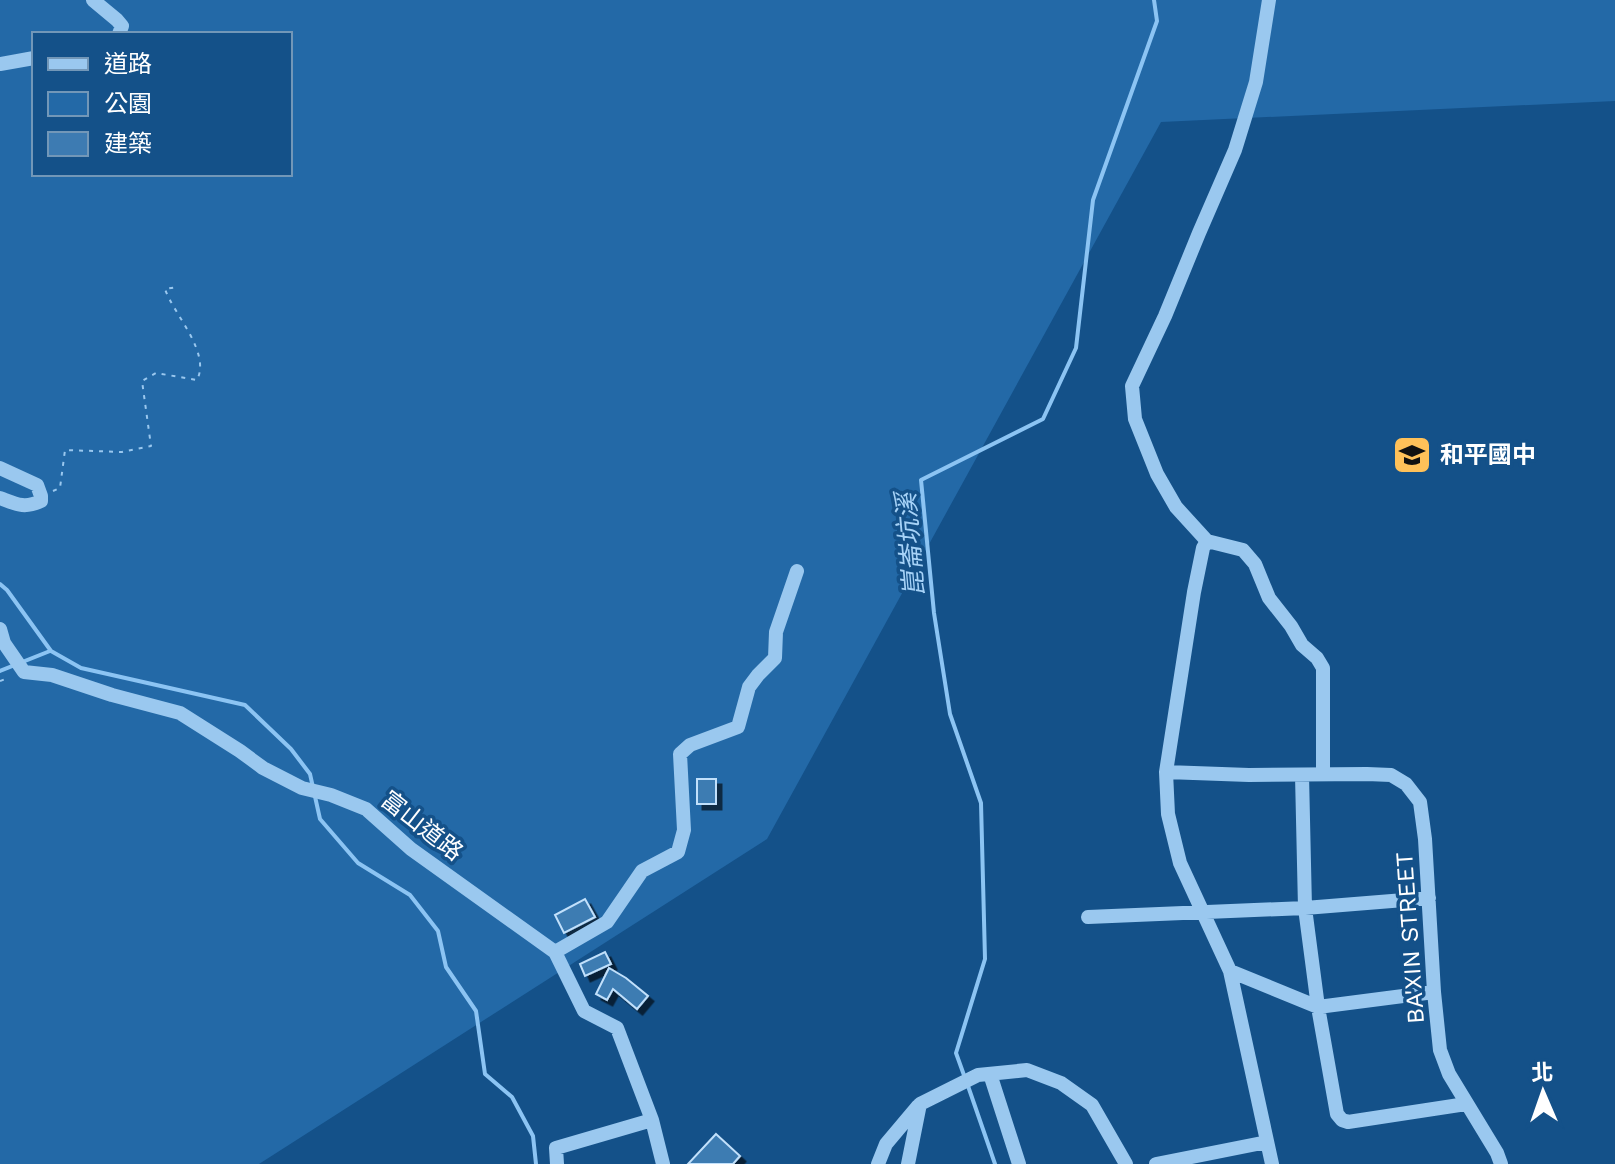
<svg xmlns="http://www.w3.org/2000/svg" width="1615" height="1164" viewBox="0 0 1615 1164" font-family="'Work Sans','Noto Sans TC',sans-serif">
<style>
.green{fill:#2369a7;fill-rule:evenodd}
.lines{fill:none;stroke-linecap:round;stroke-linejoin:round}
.stream{stroke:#8cc4f3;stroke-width:4}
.building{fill:#3d7bb2;stroke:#c1e0fb;stroke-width:2;filter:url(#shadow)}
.path{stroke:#9ac8ef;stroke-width:2;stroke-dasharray:4 6;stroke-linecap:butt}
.minor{stroke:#9ac8ef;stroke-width:14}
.labels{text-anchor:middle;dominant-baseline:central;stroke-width:7;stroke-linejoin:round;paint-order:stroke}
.poi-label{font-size:24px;font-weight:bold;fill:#fff;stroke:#145189;text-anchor:start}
.street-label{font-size:24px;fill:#fff;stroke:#145189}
.water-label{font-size:26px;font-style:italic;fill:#a6d2f7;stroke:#145189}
</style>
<defs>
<filter id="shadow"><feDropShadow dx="5.5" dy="5.5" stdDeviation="0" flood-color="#0009"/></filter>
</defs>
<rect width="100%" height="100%" fill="#145189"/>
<path class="green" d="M 0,0 L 1615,0 L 1615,101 L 1161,122 L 767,839 L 259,1164 L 0,1164 ZM 34,34 L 290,34 L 290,174 L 34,174 Z"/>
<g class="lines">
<path class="stream" d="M 0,584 L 7,590 L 51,651 L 81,668 L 245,705 L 291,749 L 310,774 L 320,819 L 358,863 L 410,895 L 438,931 L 446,967 L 476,1011 L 485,1074 L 512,1097 L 533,1136 L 536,1164
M 0,671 L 50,651
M 965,1078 L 956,1053 L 985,959 L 981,803 L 950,714 L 934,613 L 921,480 L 1043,419 L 1076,348 L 1093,200 L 1157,21 L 1154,0
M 968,1086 L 995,1164"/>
</g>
<path class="building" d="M 697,779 L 716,779 L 716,804 L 697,804 Z
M 585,899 L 595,917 L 564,933 L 555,915 Z
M 605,952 L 611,964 L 585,976 L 580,964 Z
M 609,968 L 626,978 L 648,996 L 637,1009 L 613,989 L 607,1000 L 596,994 Z
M 716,1134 L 740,1156 L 733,1164 L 688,1164 Z"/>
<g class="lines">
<path class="path" d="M 53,491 L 60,488 L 65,450 L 122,452 L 151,446 L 142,381 L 156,373 L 197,380 C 211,352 174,315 165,289 L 177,287
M 0,681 L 8,678"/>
<path class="minor" d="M 93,0 L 117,20 L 122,26 L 119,34
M 0,64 L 34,58
M 0,468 L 37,485 L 41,496 L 41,501 C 24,509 16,504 0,498
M 1207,541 L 1203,548 L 1194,592 L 1166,772 L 1168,814 L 1180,863 L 1230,971 L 1272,1164
M 1207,541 L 1176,507 L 1157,474 L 1135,419 L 1132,386 L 1165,316 L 1199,233 L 1235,150 L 1256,82 L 1269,0
M 1207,541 L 1243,550 L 1255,564 L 1269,598 L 1291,626 L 1302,645 L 1317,658 L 1323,668 L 1323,773
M 0,629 L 4,643 L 24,672 L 52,675 L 112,695 L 180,713 L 240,751 L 263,768 L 302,788 L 331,795 L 366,809 L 411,849 L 555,952 L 584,1011 L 617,1028 L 652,1120 L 663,1164
M 1166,772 L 1249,775 L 1367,774 L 1391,775 L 1406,784 L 1420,802 L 1425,839 L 1434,992 L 1440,1050 L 1449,1074 L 1497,1153 L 1501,1164
M 1302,775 L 1305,908 L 1318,1007 L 1337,1114 L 1342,1120 L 1348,1122 L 1466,1104
M 1088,917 L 1305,908 L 1429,898
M 555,952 L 607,922 L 642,871 L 678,852 L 684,830 L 680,754 L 690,745 L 738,727 L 749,687 L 758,675 L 775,658 L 776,632 L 797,571
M 1230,971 L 1318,1007 L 1434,992
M 990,1074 L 1019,1164
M 557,1164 L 556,1148 L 652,1120
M 878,1164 L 886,1144 L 918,1106
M 908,1164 L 920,1104 L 978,1075 L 1027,1070 L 1061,1083 L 1092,1105 L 1126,1164
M 1156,1164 L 1267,1142"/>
</g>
<defs>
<g id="school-square" transform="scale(2)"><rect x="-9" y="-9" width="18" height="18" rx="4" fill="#ffc159" stroke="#145189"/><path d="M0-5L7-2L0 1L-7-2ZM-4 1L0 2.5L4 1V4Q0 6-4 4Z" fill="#111"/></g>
</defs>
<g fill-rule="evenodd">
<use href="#school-square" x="1412" y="455"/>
</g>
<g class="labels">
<g class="poi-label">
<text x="1440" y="455">和平國中</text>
</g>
<g class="street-label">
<text transform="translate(422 826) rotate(38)">富山道路</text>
<text transform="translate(1410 938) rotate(-94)">BA'XIN STREET</text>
</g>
<g class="water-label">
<text transform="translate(910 545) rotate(-95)">崑崙坑溪</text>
</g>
</g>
<rect x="32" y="32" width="260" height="144" fill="#145189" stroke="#7297b8" stroke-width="2"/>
<rect x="48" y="58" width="40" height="12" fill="#9ac8ef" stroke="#7297b8" stroke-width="2"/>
<text x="104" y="72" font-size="24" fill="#ffffff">道路</text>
<rect x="48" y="92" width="40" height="24" fill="#2369a7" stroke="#7297b8" stroke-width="2"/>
<text x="104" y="112" font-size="24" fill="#ffffff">公園</text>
<rect x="48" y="132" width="40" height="24" fill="#3d7bb2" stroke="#7297b8" stroke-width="2"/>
<text x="104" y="152" font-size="24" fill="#ffffff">建築</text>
<g transform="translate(1543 1092) rotate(358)" stroke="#145189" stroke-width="6" paint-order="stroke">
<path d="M0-6L14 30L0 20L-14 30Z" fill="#ffffff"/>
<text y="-12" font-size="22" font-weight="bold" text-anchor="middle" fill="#ffffff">北</text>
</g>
</svg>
